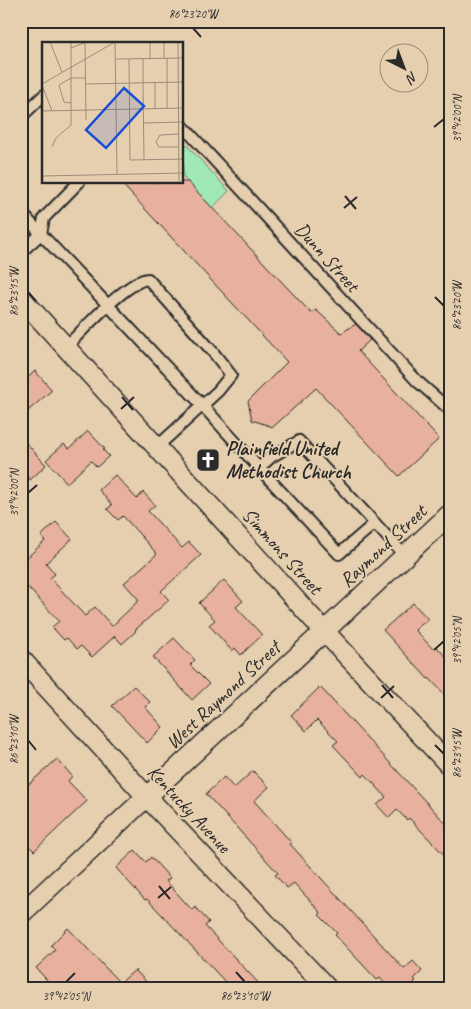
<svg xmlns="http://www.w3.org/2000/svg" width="471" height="1009" viewBox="0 0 471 1009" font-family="Caveat,sans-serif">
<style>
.green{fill:#a0e8b5;stroke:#668a70}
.building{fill:#e7b19d;stroke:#2b2b2b}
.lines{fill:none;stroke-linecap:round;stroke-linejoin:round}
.service-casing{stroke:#2b2b2b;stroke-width:14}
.minor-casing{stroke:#2b2b2b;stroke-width:22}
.service{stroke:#e6cfaf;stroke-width:10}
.minor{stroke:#e6cfaf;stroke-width:19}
.ticks{fill:none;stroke:#2b2b2b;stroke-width:2}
.labels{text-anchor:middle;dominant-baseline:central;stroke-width:4;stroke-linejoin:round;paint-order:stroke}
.street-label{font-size:20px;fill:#2b2b2b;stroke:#e6cfaf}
.poi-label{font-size:20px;font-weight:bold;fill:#2b2b2b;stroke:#e6cfaf;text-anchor:start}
.inset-road{fill:none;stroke:#9b8d7a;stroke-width:1}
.view{fill:#1d4ed8;fill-opacity:0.15;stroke:#1d4ed8;stroke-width:2.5}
.inset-edge{fill:none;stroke:#2b2b2b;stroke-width:2.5}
.neatline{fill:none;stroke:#2b2b2b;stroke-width:2}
.ticks-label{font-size:12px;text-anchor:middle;fill:#2b2b2b}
</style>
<rect width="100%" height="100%" fill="#e6cfaf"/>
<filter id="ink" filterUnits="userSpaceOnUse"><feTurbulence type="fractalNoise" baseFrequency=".02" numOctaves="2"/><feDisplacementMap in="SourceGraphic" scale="10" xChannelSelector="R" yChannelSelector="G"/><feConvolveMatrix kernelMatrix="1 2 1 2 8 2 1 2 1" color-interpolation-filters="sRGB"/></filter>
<g filter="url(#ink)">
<path class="green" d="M 183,141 L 229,191 L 212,208 L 183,177 Z"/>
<path class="building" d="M 120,182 L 188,182 L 311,313 L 316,310 L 341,333 L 356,324 L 370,340 L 358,351 L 439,439 L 399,476 L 316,388 L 273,427 L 252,420 L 248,401 L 287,362 Z
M 35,371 L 52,390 L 21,417 L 21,384 Z
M 88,431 L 105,449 L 103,450 L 109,456 L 97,467 L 91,461 L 67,483 L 46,460 L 64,444 L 69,449 Z
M 21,437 L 46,465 L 30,480 L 21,470 Z
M 115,475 L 137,499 L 143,492 L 155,505 L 148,511 L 182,548 L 189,542 L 201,555 L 161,591 L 169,600 L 135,630 L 136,631 L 122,644 L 115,636 L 92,657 L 81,646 L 77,649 L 67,638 L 64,640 L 52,627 L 59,621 L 21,580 L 21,563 L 45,541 L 41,536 L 56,522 L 72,539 L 46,563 L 55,574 L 50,578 L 85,616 L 95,607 L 112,626 L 139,600 L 124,583 L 157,554 L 123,516 L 118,520 L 107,509 L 112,505 L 99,490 Z
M 224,580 L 243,601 L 236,607 L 262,635 L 241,655 L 235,648 L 232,651 L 209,625 L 215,620 L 199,603 Z
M 413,603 L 428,619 L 415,630 L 433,649 L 436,646 L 450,661 L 450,700 L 429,678 L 428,679 L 383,630 Z
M 174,638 L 195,660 L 190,665 L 209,684 L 192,700 L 153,657 Z
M 134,686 L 150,702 L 145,707 L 163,727 L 147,743 L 112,706 Z
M 320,687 L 450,828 L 450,861 L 409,818 L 407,820 L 397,810 L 389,818 L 377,805 L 386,797 L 365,774 L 363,777 L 333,745 L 338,741 L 317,720 L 306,731 L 291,715 Z
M 57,759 L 72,776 L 68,781 L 87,801 L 34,851 L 21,838 L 21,791 Z
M 253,771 L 269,787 L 254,801 L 292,843 L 290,844 L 404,969 L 413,961 L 422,971 L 414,979 L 416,981 L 408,988 L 389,988 L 380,978 L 377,980 L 335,935 L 337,933 L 319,915 L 321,913 L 294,883 L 287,888 L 275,875 L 278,873 L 206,794 L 224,777 L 234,788 Z
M 135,850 L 146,862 L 151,857 L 170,878 L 166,881 L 192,910 L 195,907 L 209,922 L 205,926 L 263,988 L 231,988 L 147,899 L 145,900 L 116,868 Z
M 68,928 L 120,983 L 135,970 L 152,988 L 54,988 L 36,968 L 55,950 L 51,945 Z"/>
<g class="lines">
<g class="service-casing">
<path id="service" d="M 21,117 L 44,95
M 182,125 L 417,381 L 450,410
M 21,212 L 41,234
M 41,234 L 44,218 L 79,182
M 21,252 L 41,234 L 203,406 L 259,468 L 271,457 L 299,441 L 405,556
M 66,347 C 82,331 128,280 148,279 L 213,352 L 231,375 L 218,391 L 158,446
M 259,468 L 339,554 L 375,523"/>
</g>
<g class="minor-casing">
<path id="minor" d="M 21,298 L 324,631 L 450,766
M 21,659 L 147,797 L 327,988
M 21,914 L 450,514"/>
</g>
<use href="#service" class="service"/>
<use href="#minor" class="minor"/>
</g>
</g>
<path class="ticks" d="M 193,28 L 201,37M 434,127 L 444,119M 345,196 L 356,209M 344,208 L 357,197M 28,292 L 36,301M 435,297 L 444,306M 122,397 L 133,410M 121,409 L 134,397M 28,493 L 37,485M 434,650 L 444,641M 382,685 L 393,698M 381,698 L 394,686M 28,740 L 36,750M 435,745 L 444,754M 159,886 L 170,899M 158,898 L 171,887M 236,972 L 245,982M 66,982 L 75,973"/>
<defs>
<g id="church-square" transform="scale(1.25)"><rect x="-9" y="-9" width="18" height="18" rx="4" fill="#2b2b2b" stroke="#e6cfaf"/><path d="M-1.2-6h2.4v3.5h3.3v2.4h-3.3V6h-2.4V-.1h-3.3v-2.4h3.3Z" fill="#fff"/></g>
</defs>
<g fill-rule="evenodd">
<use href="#church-square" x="208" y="460"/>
</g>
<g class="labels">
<g class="street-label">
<text transform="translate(327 257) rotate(48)">Dunn Street</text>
<text transform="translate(383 546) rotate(-43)">Raymond Street</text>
<text transform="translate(282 551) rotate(48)">Simmons Street</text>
<text transform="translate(223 695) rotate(-43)">West Raymond Street</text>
<text transform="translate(189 809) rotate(47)">Kentucky Avenue</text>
</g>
<g class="poi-label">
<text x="226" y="448">Plainfield United<tspan x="226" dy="23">Methodist Church</tspan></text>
</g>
</g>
<g transform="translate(42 42)">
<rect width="141" height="141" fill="#e6cfaf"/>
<path class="inset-road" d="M 8,0 L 20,30M 43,0 L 44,78M 73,0 L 75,132M 108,0 L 108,17M 122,0 L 122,16M 136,0 L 137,141M 29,6 L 44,0M 125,16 L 125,66M 74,17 L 142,16M 87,17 L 88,118 L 142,117M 101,17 L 101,41M 101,41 L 102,118M 113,41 L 113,67M 0,42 L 73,0M 43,42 L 142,40M 0,43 L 10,69M 29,61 L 22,60 L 17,43 L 29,36 L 43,36M 0,69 L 142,66M 101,81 L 142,80M 137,92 L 118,93 L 114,100 L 117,105 L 137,105M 10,105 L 14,96 L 29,83 L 29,0M 0,134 L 142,131"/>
<path class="view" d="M 82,46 L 102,64 L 64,106 L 44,88 Z"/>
<rect width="141" height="141" class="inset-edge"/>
</g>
<rect width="471" height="1009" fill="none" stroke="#e6cfaf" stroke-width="55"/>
<g transform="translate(404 68) rotate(138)"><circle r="24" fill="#e6cfaf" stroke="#9b8d7a"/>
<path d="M0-4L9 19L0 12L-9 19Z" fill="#2b2b2b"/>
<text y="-8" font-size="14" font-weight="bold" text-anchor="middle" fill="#2b2b2b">N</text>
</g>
<rect x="28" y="28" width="416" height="954" class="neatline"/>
<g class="ticks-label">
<text x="193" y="18">86°23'20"W</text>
<text transform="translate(457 119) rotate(-90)" y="4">39°42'00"N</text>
<text transform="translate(14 292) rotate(-90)" y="4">86°23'15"W</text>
<text transform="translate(457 306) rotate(-90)" y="4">86°23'20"W</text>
<text transform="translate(14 493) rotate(-90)" y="4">39°42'00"N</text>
<text transform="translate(457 641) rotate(-90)" y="4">39°42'05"N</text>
<text transform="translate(14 740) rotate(-90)" y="4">86°23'10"W</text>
<text transform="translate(457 754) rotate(-90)" y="4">86°23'15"W</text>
<text x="66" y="1000">39°42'05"N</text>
<text x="245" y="1000">86°23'10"W</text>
</g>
</svg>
